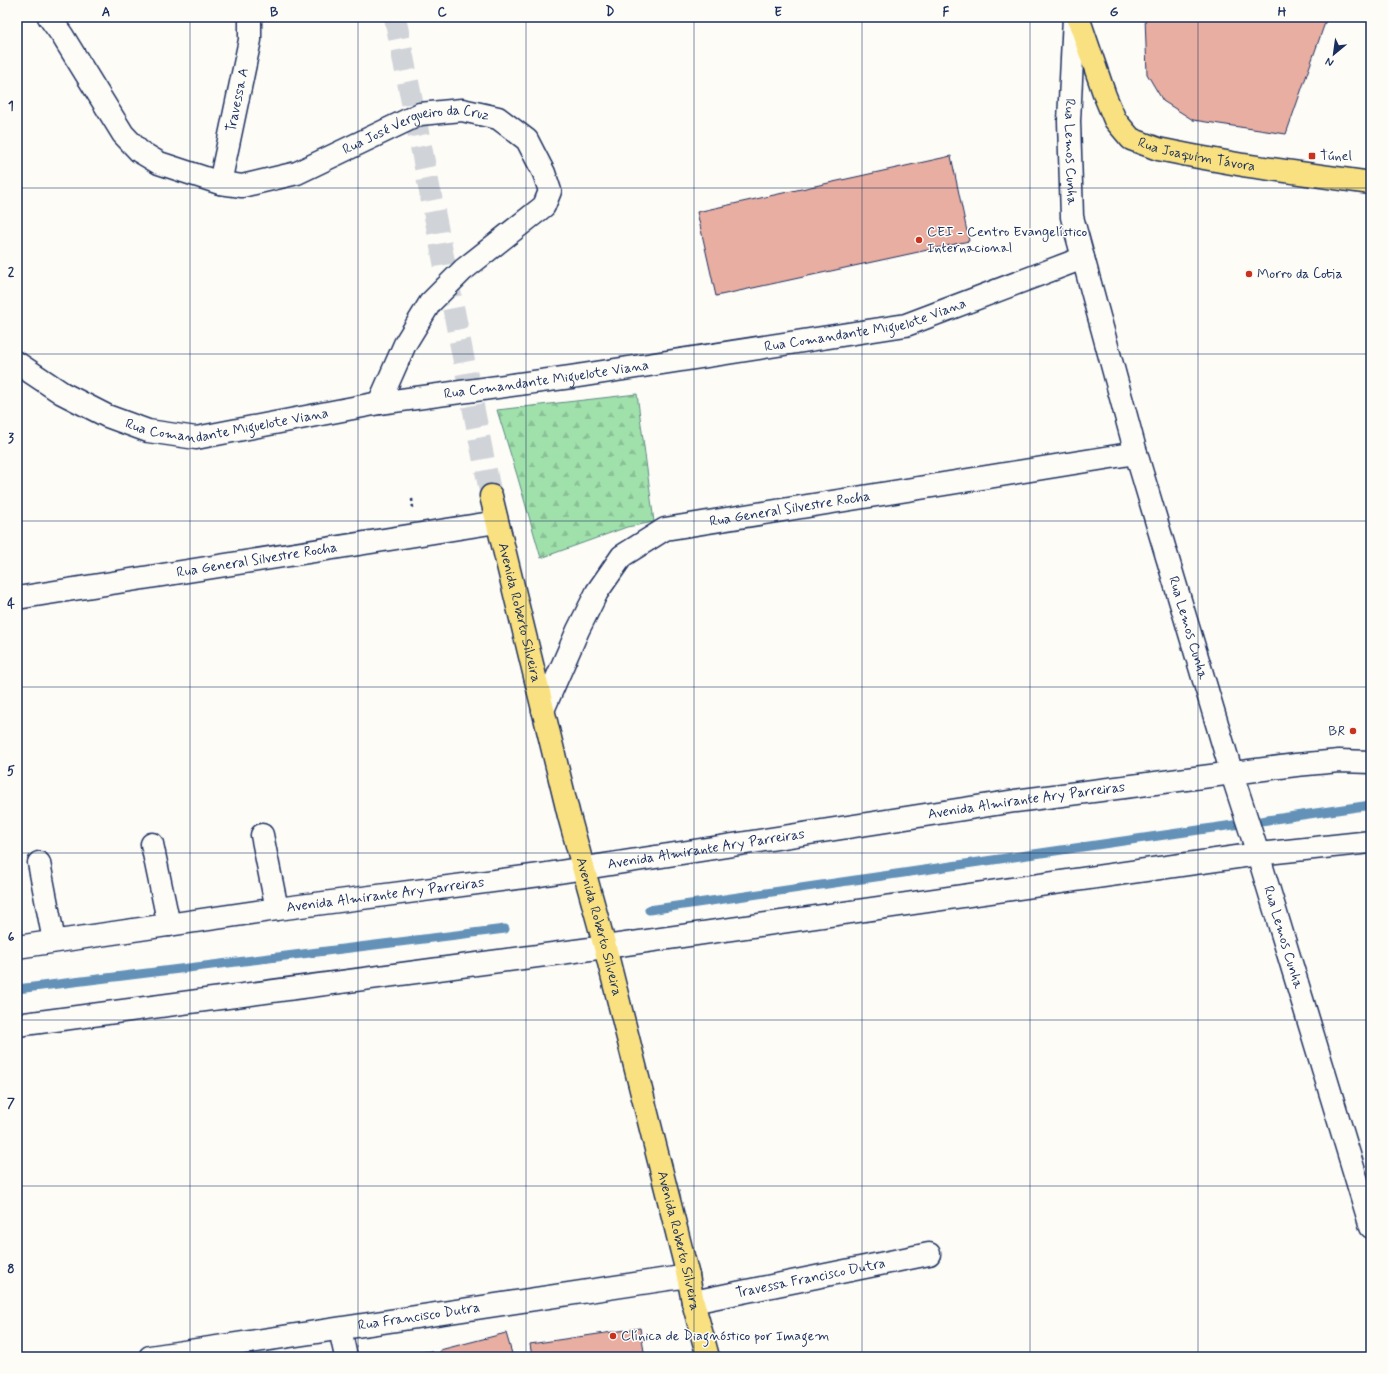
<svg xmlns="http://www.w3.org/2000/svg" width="1388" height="1374" viewBox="0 0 1388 1374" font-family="Mynerve,sans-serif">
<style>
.forest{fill:url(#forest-firs);stroke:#5e8884}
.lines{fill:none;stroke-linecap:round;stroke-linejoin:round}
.stream{stroke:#6391b8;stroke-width:9}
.building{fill:#e8aea2;stroke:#1b2f5e}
.primary-tunnel{stroke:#d0d3d8;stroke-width:22;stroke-dasharray:22 11;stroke-linecap:butt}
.street-casing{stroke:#1b2f5e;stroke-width:25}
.secondary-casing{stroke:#1b2f5e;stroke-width:25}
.primary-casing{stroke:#1b2f5e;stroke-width:25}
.path{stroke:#1b2f5e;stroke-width:2.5;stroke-dasharray:3 3;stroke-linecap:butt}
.street{stroke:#fdfcf7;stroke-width:22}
.secondary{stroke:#fdfcf7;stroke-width:22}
.primary{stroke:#f9e181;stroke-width:22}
.grid{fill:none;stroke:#1b2f5e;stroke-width:1;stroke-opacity:0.55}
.poi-dot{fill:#c8321e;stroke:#fdfcf7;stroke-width:1.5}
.labels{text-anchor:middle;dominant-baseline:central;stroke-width:3;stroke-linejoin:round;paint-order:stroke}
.street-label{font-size:14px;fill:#1b2f5e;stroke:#fdfcf7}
.poi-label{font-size:14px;fill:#1b2f5e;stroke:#fdfcf7;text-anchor:start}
.neatline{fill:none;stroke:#1b2f5e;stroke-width:1.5}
.grid-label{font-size:13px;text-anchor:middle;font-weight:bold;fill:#1b2f5e}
</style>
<defs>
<pattern id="forest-firs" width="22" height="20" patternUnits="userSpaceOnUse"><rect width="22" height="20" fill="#a0e1ab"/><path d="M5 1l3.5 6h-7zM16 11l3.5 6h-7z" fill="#89c196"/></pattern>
</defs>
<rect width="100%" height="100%" fill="#fdfcf7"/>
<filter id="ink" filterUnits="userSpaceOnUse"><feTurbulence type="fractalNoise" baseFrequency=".025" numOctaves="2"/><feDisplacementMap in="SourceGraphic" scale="8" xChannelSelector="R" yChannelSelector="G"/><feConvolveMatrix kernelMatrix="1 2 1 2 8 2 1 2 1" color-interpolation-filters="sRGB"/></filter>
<g filter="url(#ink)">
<path class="forest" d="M 637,394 L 654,522 L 627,527 L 541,558 L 517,475 L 497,410 Z"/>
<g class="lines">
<path class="stream" d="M 649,910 L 1371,805
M 17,989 L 505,929"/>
</g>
<path class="building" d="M 1145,17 L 1327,17 L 1286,134 L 1193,120 L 1163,101 L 1147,74 Z
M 951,156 L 969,241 L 716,296 L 697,212 Z
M 640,1328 L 645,1357 L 532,1357 L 530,1344 Z
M 506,1333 L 513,1357 L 441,1357 L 440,1350 Z
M 431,1351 L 432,1357 L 395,1357 Z"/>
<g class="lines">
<path class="primary-tunnel" d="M 395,17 L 491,496"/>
<g class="street-casing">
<g id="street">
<path id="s1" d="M 49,17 L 62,35 L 123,134 L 139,151 L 159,163 L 220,183 L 242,186 L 297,173 L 420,114 L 462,110 L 498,118 L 527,140 L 544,173 L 550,191 L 544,206 L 463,270 L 430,303 L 405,344 L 379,403"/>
<path id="s2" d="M 220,183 L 250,40 L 250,17"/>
<path id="s3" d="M 17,363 L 62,393 L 107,416 L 148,431 L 196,438 L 379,403 L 571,377 L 906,325 L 1083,258"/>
<path id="s4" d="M 17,598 L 497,522"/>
<path id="s5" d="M 543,710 L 578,630 L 597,592 L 622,556 L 665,529 L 1136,453"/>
<path d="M 262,835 L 277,909"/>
<path d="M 152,844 L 169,925"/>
<path d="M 39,863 L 54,941"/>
<path id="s6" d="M 693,1302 L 929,1254"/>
<path d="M 340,1329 L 346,1357"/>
<path id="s7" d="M 150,1357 L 688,1276"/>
</g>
</g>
<g class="secondary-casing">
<g id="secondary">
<path id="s8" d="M 1074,17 L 1069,121 L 1072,217 L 1136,453 L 1232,774 L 1258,854 L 1371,1227"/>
<path id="s9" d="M 17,947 L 277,909 L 540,875 L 1015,801 L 1296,765 L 1339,761 L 1371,762"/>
<path d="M 17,1025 L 605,947 L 1258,854 L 1371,842"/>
</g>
</g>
<g class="primary-casing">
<g id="primary">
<path id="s10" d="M 1078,17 L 1105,96 L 1115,120 L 1131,139 L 1158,149 L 1193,156 L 1243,165 L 1371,183"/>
<path id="s11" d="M 491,496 L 569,816 L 605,947 L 688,1276 L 693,1302 L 708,1357"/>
</g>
</g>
<path class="path" d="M 412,499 L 413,508"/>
<use href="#street" class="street"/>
<use href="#secondary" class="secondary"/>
<use href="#primary" class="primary"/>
</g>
</g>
<path class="grid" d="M 190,17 L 190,1357M 358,17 L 358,1357M 526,17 L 526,1357M 694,17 L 694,1357M 862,17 L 862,1357M 1030,17 L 1030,1357M 1198,17 L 1198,1357M 17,188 L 1371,188M 17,354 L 1371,354M 17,521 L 1371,521M 17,687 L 1371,687M 17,853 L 1371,853M 17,1020 L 1371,1020M 17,1186 L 1371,1186"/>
<g class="poi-dot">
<rect x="1308" y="152" width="8" height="8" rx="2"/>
<circle cx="919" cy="240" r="4"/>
<circle cx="1249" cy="274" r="4"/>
<circle cx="1353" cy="731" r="4"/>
<circle cx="613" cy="1336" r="4"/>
</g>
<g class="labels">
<g class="street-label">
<text stroke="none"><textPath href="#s2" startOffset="85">Travessa A</textPath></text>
<text stroke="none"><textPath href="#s1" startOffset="457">Rua José Vergueiro da Cruz</textPath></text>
<text stroke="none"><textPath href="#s8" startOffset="135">Rua Lemos Cunha</textPath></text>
<text stroke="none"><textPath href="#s10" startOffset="202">Rua Joaquim Távora</textPath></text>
<text stroke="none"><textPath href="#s3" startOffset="876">Rua Comandante Miguelote Viana</textPath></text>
<text stroke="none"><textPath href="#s3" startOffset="552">Rua Comandante Miguelote Viana</textPath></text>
<text stroke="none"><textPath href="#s3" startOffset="228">Rua Comandante Miguelote Viana</textPath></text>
<text stroke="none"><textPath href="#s5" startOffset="351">Rua General Silvestre Rocha</textPath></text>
<text stroke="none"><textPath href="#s4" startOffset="243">Rua General Silvestre Rocha</textPath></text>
<text stroke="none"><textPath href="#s11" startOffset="120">Avenida Roberto Silveira</textPath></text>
<text stroke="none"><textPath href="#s8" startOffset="627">Rua Lemos Cunha</textPath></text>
<text stroke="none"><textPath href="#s9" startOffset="1020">Avenida Almirante Ary Parreiras</textPath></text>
<text stroke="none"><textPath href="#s9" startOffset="696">Avenida Almirante Ary Parreiras</textPath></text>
<text stroke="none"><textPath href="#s9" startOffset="372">Avenida Almirante Ary Parreiras</textPath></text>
<text stroke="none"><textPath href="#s11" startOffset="444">Avenida Roberto Silveira</textPath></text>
<text stroke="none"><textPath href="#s8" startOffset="951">Rua Lemos Cunha</textPath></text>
<text stroke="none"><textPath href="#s11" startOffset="768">Avenida Roberto Silveira</textPath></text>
<text stroke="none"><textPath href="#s6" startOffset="120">Travessa Francisco Dutra</textPath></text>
<text stroke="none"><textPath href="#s7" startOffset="272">Rua Francisco Dutra</textPath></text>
</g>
<g class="poi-label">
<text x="1320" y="156">Túnel</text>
<text x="927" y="232">CEI - Centro Evangelístico<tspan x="927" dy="16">Internacional</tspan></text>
<text x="1257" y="274">Morro da Cotia</text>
<text x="1345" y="731" text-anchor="end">BR</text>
<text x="621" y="1336">Clínica de Diagnóstico por Imagem</text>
</g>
</g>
<rect width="1388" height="1374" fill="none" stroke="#fdfcf7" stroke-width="44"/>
<g transform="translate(1334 54) rotate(209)" stroke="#fdfcf7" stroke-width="3" paint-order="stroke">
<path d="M0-3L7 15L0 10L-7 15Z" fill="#1b2f5e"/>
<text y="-6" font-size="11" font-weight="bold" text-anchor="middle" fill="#1b2f5e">N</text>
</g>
<rect x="22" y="22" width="1344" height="1330" class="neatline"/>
<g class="grid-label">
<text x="106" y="16">A</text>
<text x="274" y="16">B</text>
<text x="442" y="16">C</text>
<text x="610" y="16">D</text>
<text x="778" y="16">E</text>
<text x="946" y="16">F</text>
<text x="1114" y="16">G</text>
<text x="1282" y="16">H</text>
<text x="11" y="110">1</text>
<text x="11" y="276">2</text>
<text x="11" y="442">3</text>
<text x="11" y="608">4</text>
<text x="11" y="775">5</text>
<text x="11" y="941">6</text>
<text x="11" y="1107">7</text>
<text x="11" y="1273">8</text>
</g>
</svg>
